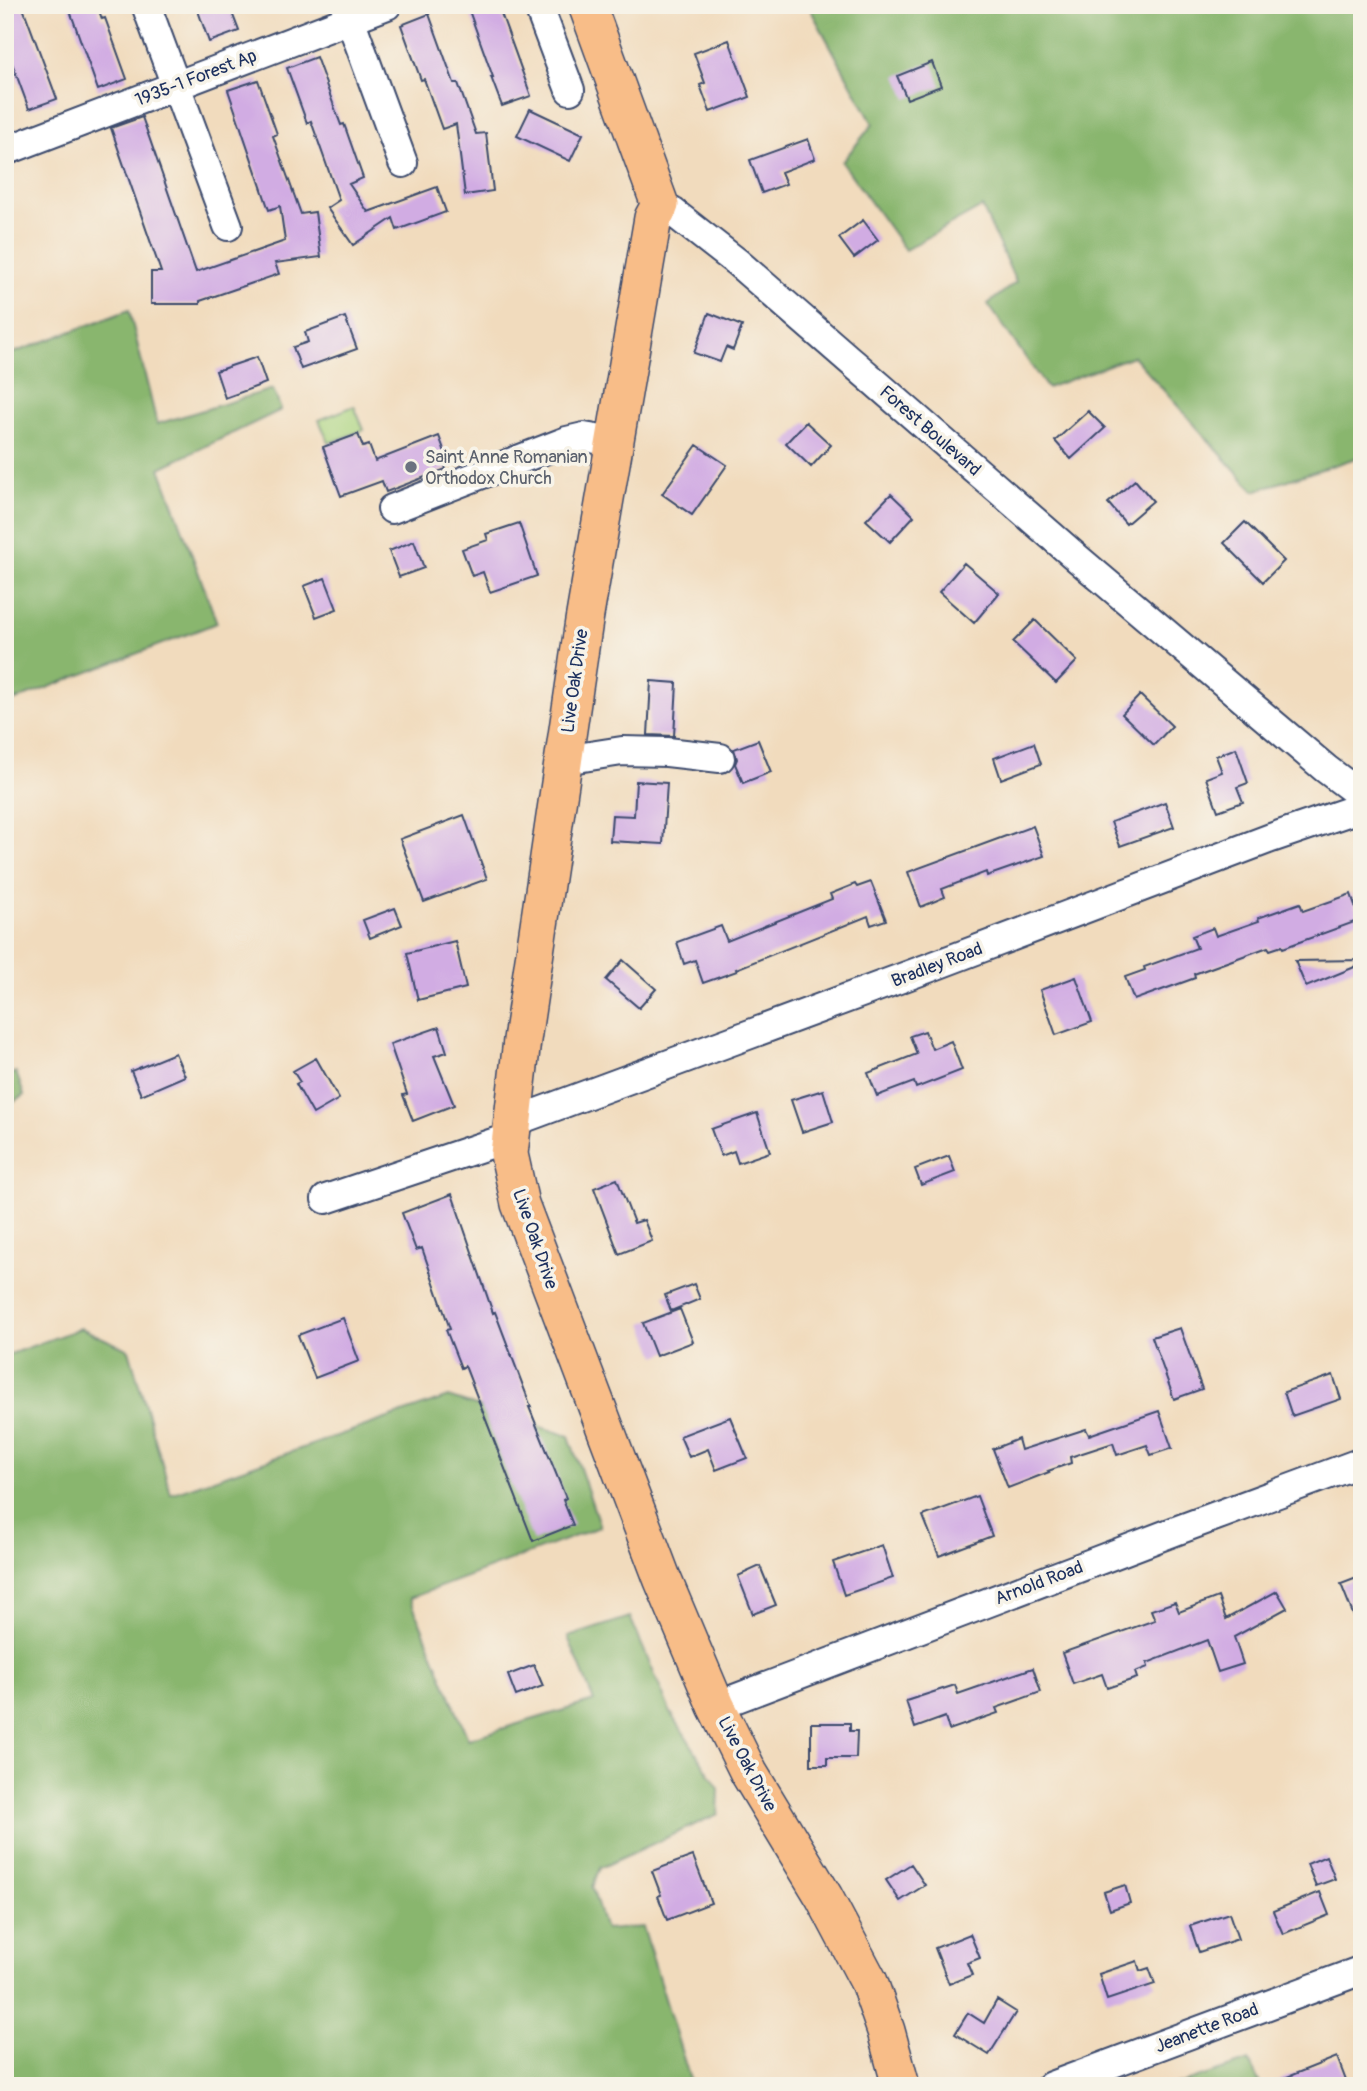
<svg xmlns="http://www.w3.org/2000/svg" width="1367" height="2091" viewBox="0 0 1367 2091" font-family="Pangolin,sans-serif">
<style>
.green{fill:#acd480;stroke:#64826f;stroke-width:2}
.forest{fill:#89b66e;stroke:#527266;stroke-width:2}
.building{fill:#d1ace3}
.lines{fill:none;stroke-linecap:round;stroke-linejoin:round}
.minor-casing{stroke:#3b496c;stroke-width:32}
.major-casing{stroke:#3b496c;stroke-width:40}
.minor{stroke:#fff;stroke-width:28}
.major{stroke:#f8bd88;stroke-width:37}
.worship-dot{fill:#6b7280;stroke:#f7f3e8;stroke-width:2.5}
.labels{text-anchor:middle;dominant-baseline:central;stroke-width:7;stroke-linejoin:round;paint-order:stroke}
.street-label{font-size:18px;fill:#1b2f5e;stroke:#f7f3e8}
.worship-label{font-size:18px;fill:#5b616d;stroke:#f7f3e8;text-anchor:start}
</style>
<rect width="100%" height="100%" fill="#f7f3e8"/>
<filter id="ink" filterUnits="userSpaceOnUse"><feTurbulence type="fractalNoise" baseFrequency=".0143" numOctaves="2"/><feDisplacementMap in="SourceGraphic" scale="14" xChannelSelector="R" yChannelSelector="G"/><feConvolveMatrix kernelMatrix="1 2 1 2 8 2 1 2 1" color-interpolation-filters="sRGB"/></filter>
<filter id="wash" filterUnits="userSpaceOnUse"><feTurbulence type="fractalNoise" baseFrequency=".00686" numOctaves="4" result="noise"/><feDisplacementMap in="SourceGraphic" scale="28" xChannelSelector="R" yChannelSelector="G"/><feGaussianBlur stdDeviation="1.57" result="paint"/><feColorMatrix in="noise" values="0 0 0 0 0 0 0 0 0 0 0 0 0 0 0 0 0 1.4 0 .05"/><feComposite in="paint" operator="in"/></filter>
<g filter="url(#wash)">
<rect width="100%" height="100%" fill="#f1dbbd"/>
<path class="green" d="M 354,406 L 364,430 L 329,443 L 319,420 Z"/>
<path class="forest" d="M 808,5 L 1362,5 L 1362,456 L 1254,491 L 1133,356 L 1047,388 L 988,304 L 1016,282 L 982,207 L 905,250 L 842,162 L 873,124 Z
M 129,310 L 157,424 L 273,389 L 281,410 L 160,468 L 217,623 L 5,704 L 5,356 Z
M 16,1072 L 24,1095 L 5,1108 L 5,1076 Z
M 81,1328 L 129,1350 L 171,1494 L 448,1397 L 569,1436 L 600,1527 L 410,1598 L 468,1739 L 594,1701 L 568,1637 L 630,1617 L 670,1711 L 719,1789 L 718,1814 L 600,1868 L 592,1887 L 605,1930 L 643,1927 L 692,2086 L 5,2086 L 5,1356 Z
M 1249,2061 L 1261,2086 L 1176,2086 L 1176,2085 Z"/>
<g id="blocks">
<path class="building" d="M 5,5 L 22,5 L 57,99 L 29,109 L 5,44 Z
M 68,5 L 97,5 L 102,19 L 105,18 L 127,79 L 98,90 Z
M 196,5 L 229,5 L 239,31 L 209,42 Z
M 467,5 L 498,5 L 531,96 L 502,106 L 491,77 L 493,77 Z
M 429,14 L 454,83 L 458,83 L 476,134 L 486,133 L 493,191 L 465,195 L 456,124 L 442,129 L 424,79 L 421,80 L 401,25 Z
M 729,40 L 750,97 L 710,112 L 700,85 L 705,83 L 694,53 Z
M 316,57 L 341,125 L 344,124 L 363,178 L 349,184 L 368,212 L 437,187 L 446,212 L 397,230 L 393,218 L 353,245 L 327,208 L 339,200 L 311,121 L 307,123 L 287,68 Z
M 932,62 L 941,86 L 907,99 L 897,76 Z
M 258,80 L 277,134 L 273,136 L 301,214 L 315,212 L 321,257 L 275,263 L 279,274 L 200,301 L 200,304 L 151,304 L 151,272 L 161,272 L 111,128 L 142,117 L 196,272 L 285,241 L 280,206 L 269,210 L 228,90 Z
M 530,109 L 583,134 L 570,161 L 517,136 Z
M 808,139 L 815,159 L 781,172 L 786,184 L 762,193 L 750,160 Z
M 863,220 L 878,240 L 854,258 L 839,238 Z
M 709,313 L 742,326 L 733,350 L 726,347 L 720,362 L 694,353 Z
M 345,317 L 357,349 L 301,369 L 293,347 L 308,342 L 305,332 Z
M 257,357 L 266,383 L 225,398 L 216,371 Z
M 1088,411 L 1105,428 L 1071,459 L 1055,441 Z
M 806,422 L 831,445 L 811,467 L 786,443 Z
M 358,434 L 363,447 L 369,445 L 375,461 L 439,436 L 449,463 L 445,465 L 446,469 L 386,492 L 382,481 L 341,496 L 323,447 Z
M 697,445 L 727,465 L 692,515 L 662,494 Z
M 1135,480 L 1153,501 L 1126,524 L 1108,503 Z
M 891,494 L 914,516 L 890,542 L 866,520 Z
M 1245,522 L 1284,561 L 1263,582 L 1224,543 Z
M 519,523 L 537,576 L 490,592 L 483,572 L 472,576 L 462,549 L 488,540 L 486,534 Z
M 414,541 L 424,568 L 399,577 L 389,551 Z
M 964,563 L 999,593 L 974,623 L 939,592 Z
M 325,578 L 337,609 L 316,617 L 304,586 Z
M 1035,620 L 1077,661 L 1056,683 L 1013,642 Z
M 651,681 L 677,683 L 674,736 L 648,735 Z
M 1140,695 L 1172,726 L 1154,745 L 1122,714 Z
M 758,740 L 771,772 L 743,783 L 735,764 L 737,759 L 734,749 Z
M 1034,743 L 1041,764 L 1001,779 L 994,758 Z
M 1236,748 L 1248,783 L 1237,787 L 1243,802 L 1218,811 L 1206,778 L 1222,772 L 1216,756 Z
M 636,781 L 667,783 L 663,844 L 610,841 L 612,815 L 634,816 Z
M 1165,802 L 1174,827 L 1120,846 L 1111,822 Z
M 464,815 L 487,879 L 424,902 L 400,839 Z
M 1033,826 L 1044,856 L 987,876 L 986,872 L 942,889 L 945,897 L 921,907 L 908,872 Z
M 871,882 L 886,920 L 871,925 L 868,916 L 736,969 L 737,971 L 703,983 L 695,960 L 684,964 L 677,942 L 721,926 L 727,941 L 832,899 L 830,894 L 855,884 L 857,887 Z
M 1351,894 L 1360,920 L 1283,948 L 1282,946 L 1270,950 L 1268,947 L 1194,974 L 1195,978 L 1134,1000 L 1125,977 L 1145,970 L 1144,967 L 1197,948 L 1192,936 L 1213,928 L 1216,936 L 1259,921 L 1258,918 L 1300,903 L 1303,911 Z
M 395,908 L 402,925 L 370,938 L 363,920 Z
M 455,941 L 466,988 L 418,1000 L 407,953 Z
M 623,960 L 656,989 L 639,1008 L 606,980 Z
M 1362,960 L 1362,964 L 1306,987 L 1295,961 Z
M 1076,977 L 1092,1022 L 1056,1035 L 1040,990 Z
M 439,1027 L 447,1052 L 434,1056 L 454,1105 L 413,1121 L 403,1095 L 407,1094 L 390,1044 Z
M 925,1031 L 932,1049 L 951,1041 L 962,1070 L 916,1088 L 914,1082 L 877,1096 L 868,1073 L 917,1054 L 910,1036 Z
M 175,1053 L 185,1076 L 141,1095 L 131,1071 Z
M 316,1058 L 339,1099 L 313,1114 L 296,1084 L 300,1082 L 293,1071 Z
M 823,1090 L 833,1122 L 802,1132 L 791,1100 Z
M 757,1113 L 770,1152 L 738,1163 L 734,1151 L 721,1156 L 711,1129 Z
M 949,1156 L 955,1172 L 921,1185 L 915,1169 Z
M 617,1179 L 634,1223 L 644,1220 L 652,1241 L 619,1254 L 594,1188 Z
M 452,1194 L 493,1313 L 495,1312 L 531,1407 L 529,1407 L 566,1498 L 563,1500 L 573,1525 L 533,1541 L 465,1366 L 461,1368 L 446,1330 L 450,1329 L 422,1248 L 416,1250 L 402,1213 Z
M 694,1284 L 700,1299 L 671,1311 L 665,1295 Z
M 680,1309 L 693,1342 L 656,1356 L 643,1323 Z
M 343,1318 L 359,1361 L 315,1378 L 298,1335 Z
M 1180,1328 L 1202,1389 L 1174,1399 L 1152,1337 Z
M 1333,1375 L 1341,1399 L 1292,1416 L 1284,1392 Z
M 1159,1411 L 1172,1448 L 1151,1455 L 1147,1445 L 1117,1455 L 1113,1443 L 1070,1457 L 1071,1463 L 1048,1471 L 1049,1472 L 1008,1488 L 993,1449 L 1018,1439 L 1021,1450 L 1086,1429 L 1089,1435 Z
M 730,1417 L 747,1458 L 716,1470 L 708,1449 L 689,1457 L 680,1436 Z
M 977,1496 L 992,1536 L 939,1556 L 923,1516 Z
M 882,1545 L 893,1578 L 844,1595 L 833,1562 Z
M 760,1566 L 776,1605 L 753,1614 L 738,1576 Z
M 1362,1576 L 1362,1633 L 1361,1634 L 1341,1584 Z
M 1277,1591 L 1287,1608 L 1234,1637 L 1243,1664 L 1218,1672 L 1207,1640 L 1147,1663 L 1148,1667 L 1135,1672 L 1137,1678 L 1107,1688 L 1102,1674 L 1073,1684 L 1062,1653 L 1155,1620 L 1151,1610 L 1175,1602 L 1179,1612 L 1218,1597 L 1226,1619 Z
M 534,1665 L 543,1686 L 516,1696 L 508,1675 Z
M 1033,1668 L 1041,1692 L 996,1708 L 998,1713 L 949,1730 L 945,1717 L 915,1728 L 906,1701 L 955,1685 L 958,1694 Z
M 811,1723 L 850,1723 L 850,1731 L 857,1731 L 856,1758 L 827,1758 L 827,1765 L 811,1765 Z
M 693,1856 L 711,1903 L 667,1920 L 658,1896 L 661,1895 L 652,1871 Z
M 1326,1856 L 1335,1879 L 1316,1886 L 1307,1864 Z
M 911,1864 L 925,1885 L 900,1901 L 886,1880 Z
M 1125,1885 L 1130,1903 L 1110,1910 L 1104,1892 Z
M 1320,1892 L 1329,1915 L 1283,1934 L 1273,1911 Z
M 1229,1913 L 1238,1939 L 1199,1952 L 1190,1926 Z
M 970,1934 L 980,1958 L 967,1963 L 972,1975 L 949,1984 L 935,1948 Z
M 1137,1961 L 1140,1971 L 1149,1968 L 1155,1984 L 1107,2000 L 1099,1974 Z
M 997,2000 L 1016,2012 L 989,2055 L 955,2034 L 968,2013 L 984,2023 Z
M 1337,2057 L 1348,2086 L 1267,2086 L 1267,2085 Z"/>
</g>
</g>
<g filter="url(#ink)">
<use href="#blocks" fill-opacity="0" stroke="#3b496c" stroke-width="2"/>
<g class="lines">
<g class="minor-casing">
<path id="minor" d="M 146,5 L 228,226
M 345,5 L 403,163
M 538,5 L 570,90
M 5,151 L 387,5
M 660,205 L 674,213 L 738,263 L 1077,558 L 1326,769 L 1362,796
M 392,509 L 567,441 L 584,437 L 614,442
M 564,760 L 622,751 L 667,752 L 720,758
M 513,1122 L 931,967 L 1271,838 L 1362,807
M 326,1199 L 511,1137
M 716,1706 L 1178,1530 L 1362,1462
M 1051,2086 L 1362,1970"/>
</g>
<g class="major-casing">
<path id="major" d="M 587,5 L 660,205 L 653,218 L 584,621 L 522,1040 L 509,1154 L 520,1204 L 662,1578 L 716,1706 L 749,1773 L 824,1897 L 869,1982 L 886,2031 L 901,2086"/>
</g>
<use href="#minor" class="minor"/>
<use href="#major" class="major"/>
</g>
</g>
<circle class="worship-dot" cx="411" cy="467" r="7"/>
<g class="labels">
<g class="street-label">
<text transform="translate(196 78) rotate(-21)">1935-1 Forest Ap</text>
<text transform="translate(930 431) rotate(41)">Forest Boulevard</text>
<text transform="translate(575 681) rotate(-82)">Live Oak Drive</text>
<text transform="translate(937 965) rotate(-21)">Bradley Road</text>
<text transform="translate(535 1239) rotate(71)">Live Oak Drive</text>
<text transform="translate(1039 1583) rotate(-21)">Arnold Road</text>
<text transform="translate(747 1764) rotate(62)">Live Oak Drive</text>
<text transform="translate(1207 2028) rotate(-21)">Jeanette Road</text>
</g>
<g class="worship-label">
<text x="425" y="457">Saint Anne Romanian<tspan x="425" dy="21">Orthodox Church</tspan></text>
</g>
</g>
<rect width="1367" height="2091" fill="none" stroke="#f7f3e8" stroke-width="28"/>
</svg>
